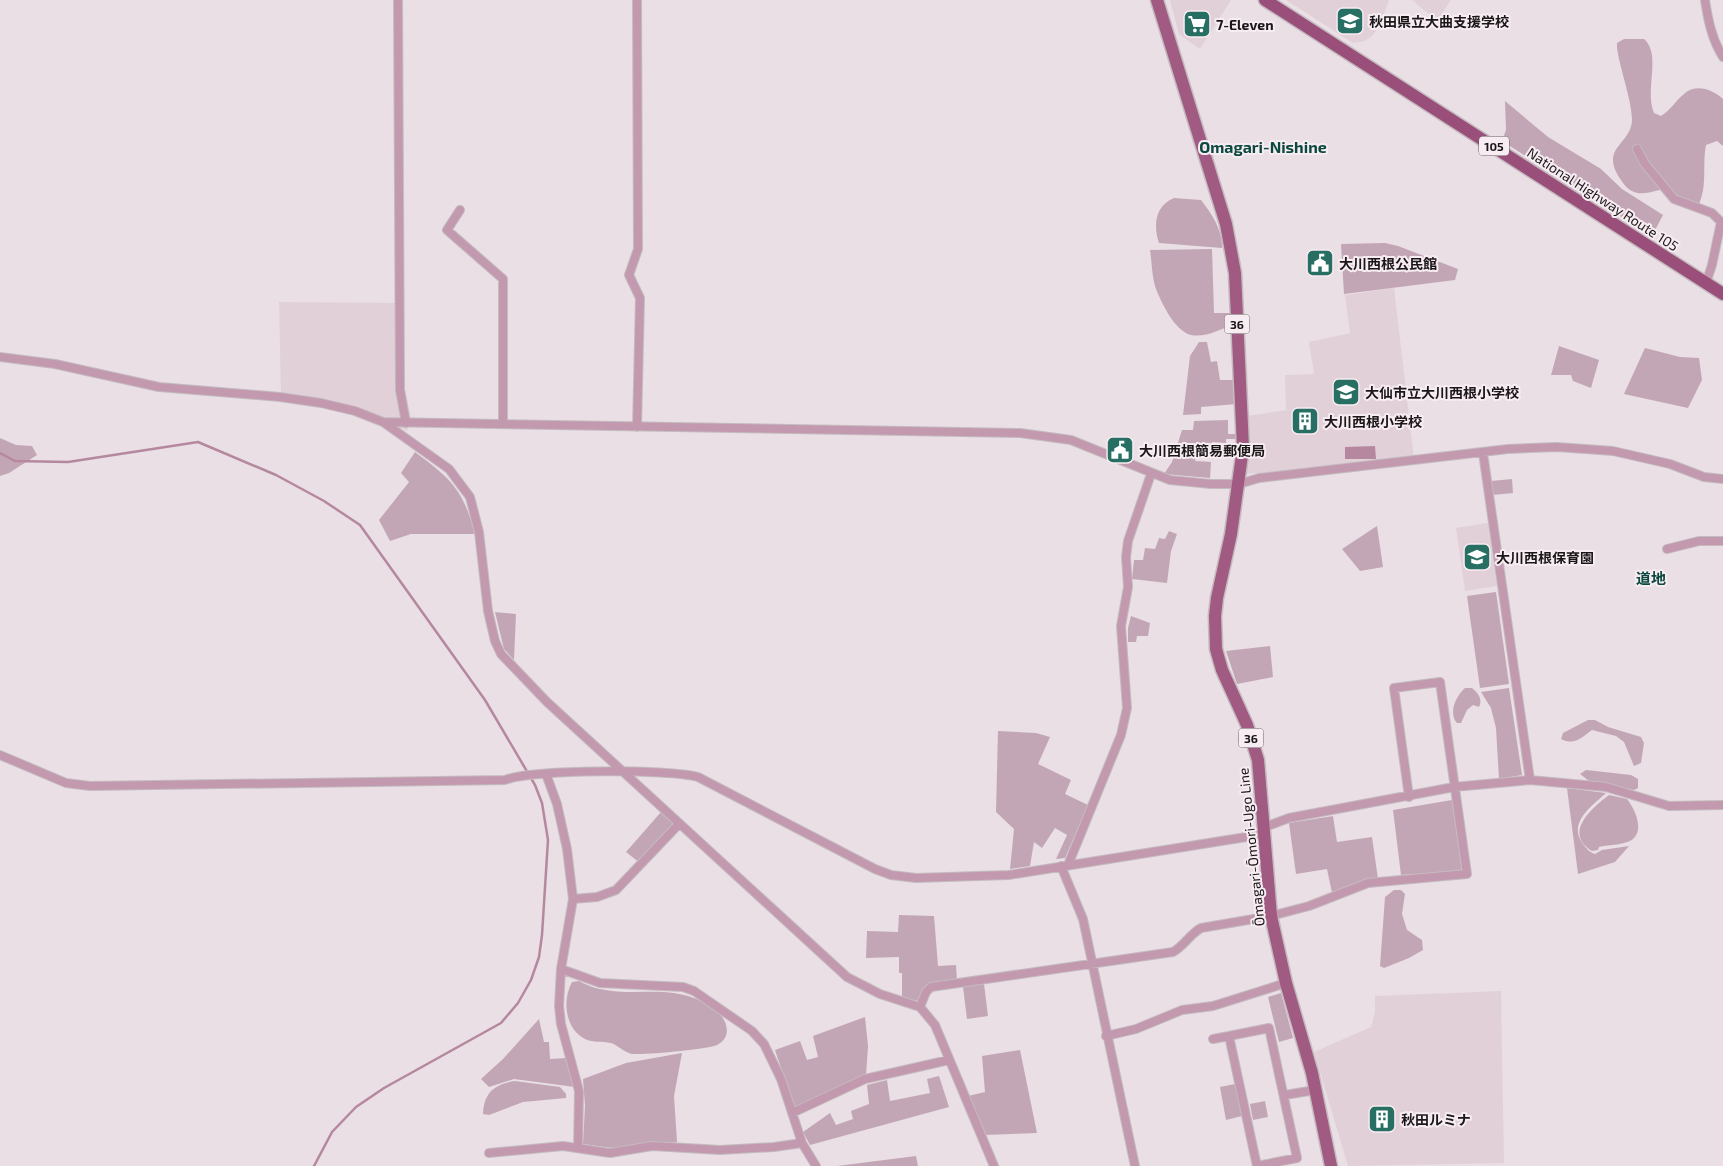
<svg xmlns="http://www.w3.org/2000/svg" width="1723" height="1166" viewBox="0 0 1723 1166" font-family="'Exo 2','Noto Sans JP',sans-serif">
<style>
.built{fill:#e2d0d9}
.green{fill:#c3a6b5}
.water{fill:#b588a0}
.lines{fill:none;stroke-linecap:round;stroke-linejoin:round}
.stream{stroke:#b588a0;stroke-width:2.5}
.minor-casing{stroke:#c4bbbf;stroke-width:10}
.primary-casing{stroke:#c4bbbf;stroke-width:15}
.trunk-casing{stroke:#c4bbbf;stroke-width:15}
.minor{stroke:#c299ae;stroke-width:8}
.primary{stroke:#a15a82;stroke-width:12}
.trunk{stroke:#9a4e7a;stroke-width:12}
.labels{text-anchor:middle;dominant-baseline:central;stroke-width:4;stroke-linejoin:round;paint-order:stroke}
.shield{fill:#f7ecf1;stroke:#5d575a;stroke-width:1}
.shield-label{font-size:12px;font-weight:bold;fill:#1b1719}
.poi-label{font-size:14px;font-weight:bold;fill:#1b1719;stroke:#f7ecf1;text-anchor:start}
.street-label{font-size:14px;fill:#1b1719;stroke:#f7ecf1}
.neighbourhood-label{font-size:15px;font-weight:bold;fill:#0b4840;stroke:#f7ecf1}
.quarter-label{font-size:16px;font-weight:bold;fill:#0b4840;stroke:#f7ecf1}
</style>
<rect width="100%" height="100%" fill="#e9dfe4"/>
<path class="built" d="M 1170,0 L 1231,0 L 1200,49 L 1179,34 Z
M 1286,0 L 1389,0 L 1379,27 L 1372,36 L 1365,41 L 1353,43 Z
M 1412,0 L 1451,0 L 1437,21 Z
M 1394,288 L 1414,459 L 1247,474 L 1248,416 L 1286,410 L 1285,375 L 1314,374 L 1309,342 L 1350,333 L 1345,295 Z
M 279,302 L 402,303 L 405,389 L 411,418 L 407,431 L 363,410 L 281,392 Z
M 1488,523 L 1497,586 L 1465,591 L 1456,528 Z
M 1501,991 L 1504,1163 L 1348,1166 L 1314,1052 L 1371,1027 L 1375,1012 L 1375,996 Z"/>
<path class="green" d="M 1624,39 L 1644,39 C 1662,55 1644,90 1654,113 L 1661,116 C 1671,110 1675,101 1684,94 C 1696,83 1713,90 1723,99 L 1723,146 L 1717,141 L 1706,145 C 1702,165 1708,187 1698,206 C 1675,212 1677,197 1660,190 C 1646,193 1634,198 1623,183 C 1596,147 1632,146 1632,119 C 1631,97 1620,70 1617,48 L 1617,43 Z
M 1505,101 L 1548,137 L 1601,169 L 1622,189 L 1663,215 L 1652,236 L 1502,141 L 1506,130 Z
M 1174,198 L 1201,200 C 1212,214 1223,231 1222,248 L 1159,243 C 1153,225 1155,206 1174,198 Z
M 1385,243 L 1398,246 L 1458,269 L 1455,280 L 1344,294 L 1341,244 Z
M 1212,249 L 1214,313 L 1232,313 L 1233,325 C 1221,329 1205,338 1191,335 C 1175,331 1162,304 1156,289 C 1152,278 1152,263 1150,250 Z
M 1199,342 L 1207,342 L 1211,362 L 1217,361 L 1220,380 L 1237,380 L 1237,404 L 1201,407 L 1201,414 L 1183,415 L 1190,356 Z
M 1559,346 L 1599,360 L 1591,388 L 1573,381 L 1571,375 L 1551,375 Z
M 1645,348 L 1680,357 L 1699,358 L 1702,380 L 1688,408 L 1624,394 Z
M 1228,420 L 1228,434 L 1235,434 L 1235,439 L 1226,439 L 1226,443 L 1212,442 L 1211,445 L 1198,446 L 1195,461 L 1211,462 L 1210,478 L 1164,474 L 1172,462 L 1182,430 L 1193,430 L 1194,421 Z
M 0,438 L 16,445 L 32,446 L 37,455 L 9,473 L 0,476 Z
M 415,452 C 451,479 463,489 475,534 L 411,534 L 390,541 L 379,520 L 409,482 L 401,473 Z
M 1512,479 L 1513,493 L 1492,495 L 1491,481 Z
M 1377,526 L 1383,567 L 1360,571 L 1342,549 Z
M 1169,531 L 1177,534 L 1171,551 L 1167,583 L 1132,579 L 1134,560 L 1143,560 L 1145,548 L 1155,549 L 1159,538 L 1165,539 Z
M 1496,592 L 1509,684 L 1480,688 L 1467,596 Z
M 495,612 L 516,614 L 514,660 L 504,649 Z
M 1131,616 L 1150,623 L 1148,636 L 1137,636 L 1136,642 L 1128,642 L 1128,628 Z
M 1270,646 L 1273,677 L 1237,684 L 1226,651 Z
M 1465,688 L 1472,688 C 1478,693 1483,699 1479,707 L 1473,705 L 1467,710 L 1461,723 L 1457,723 C 1448,713 1456,696 1465,688 Z
M 1509,688 L 1522,775 L 1499,779 L 1496,728 L 1491,708 L 1481,692 Z
M 1588,720 L 1595,720 L 1608,727 L 1641,737 L 1644,743 L 1641,763 L 1634,766 L 1624,742 L 1616,736 L 1592,730 C 1582,737 1575,746 1561,739 L 1563,733 Z
M 998,731 L 1036,733 L 1050,737 L 1038,764 L 1071,780 L 1065,794 L 1088,805 L 1065,858 L 1056,859 L 1067,835 L 1055,828 L 1042,848 L 1034,842 L 1030,866 L 1010,869 L 1014,829 L 996,812 Z
M 1586,770 L 1631,775 L 1638,779 L 1638,788 L 1634,790 L 1589,781 L 1580,774 Z
M 1567,788 L 1606,793 C 1592,806 1567,823 1583,844 C 1587,849 1589,852 1595,854 L 1602,850 L 1629,846 L 1615,862 L 1578,874 Z
M 1609,795 L 1627,799 C 1635,809 1646,832 1630,841 C 1622,845 1607,845 1599,847 L 1598,850 L 1592,851 C 1562,833 1593,807 1609,795 Z
M 1452,800 L 1462,871 L 1401,875 L 1393,810 Z
M 661,812 L 674,824 L 640,863 L 626,852 Z
M 1333,816 L 1337,842 L 1372,837 L 1378,879 L 1368,880 L 1332,893 L 1327,869 L 1296,874 L 1289,823 Z
M 1394,890 L 1401,890 L 1405,894 L 1402,914 L 1407,930 L 1422,940 L 1423,950 L 1409,958 L 1384,968 L 1380,966 L 1385,897 Z
M 899,915 L 934,916 L 938,966 L 956,965 L 957,981 L 930,984 L 918,1001 L 902,998 L 902,973 L 899,973 L 899,957 L 866,958 L 867,931 L 898,932 Z
M 579,981 C 585,984 593,988 600,989 C 641,998 669,982 711,1006 C 724,1014 736,1035 717,1045 C 709,1049 646,1055 634,1054 C 626,1054 619,1046 611,1043 C 602,1041 593,1043 585,1039 C 565,1029 562,1000 572,982 Z
M 984,984 L 988,1016 L 967,1019 L 963,987 Z
M 1281,993 L 1293,1038 L 1279,1042 L 1268,997 Z
M 865,1017 L 868,1046 L 866,1076 L 804,1103 L 795,1110 L 775,1050 L 800,1041 L 807,1060 L 818,1057 L 813,1036 Z
M 539,1019 L 544,1042 L 549,1042 L 550,1059 L 566,1058 L 575,1087 L 514,1079 L 489,1087 L 481,1079 L 503,1059 Z
M 1020,1050 L 1037,1133 L 984,1135 L 968,1096 L 985,1092 L 982,1056 Z
M 682,1053 L 674,1096 L 677,1142 L 612,1148 L 583,1144 L 585,1106 L 583,1079 L 626,1063 Z
M 939,1076 L 949,1107 L 810,1145 L 803,1132 L 830,1113 L 836,1125 L 853,1119 L 851,1111 L 869,1104 L 867,1085 L 887,1080 L 890,1101 L 930,1093 L 927,1079 Z
M 515,1081 L 560,1087 L 566,1094 L 566,1098 L 523,1102 L 489,1115 L 483,1114 C 484,1092 495,1084 515,1081 Z
M 1235,1084 L 1242,1116 L 1226,1120 L 1220,1087 Z
M 1265,1101 L 1268,1117 L 1253,1120 L 1250,1104 Z
M 916,1156 L 918,1166 L 837,1166 Z"/>
<path class="water" d="M 1375,446 L 1376,459 L 1345,459 L 1345,447 Z"/>
<g class="lines">
<path class="stream" d="M 0,453 L 15,461 L 68,462 L 198,442 L 276,475 L 324,501 L 360,525 L 485,700 L 535,785 L 542,803 L 548,840 L 542,935 L 539,957 L 531,980 L 518,1003 L 501,1023 L 384,1088 L 356,1107 L 332,1132 L 314,1166"/>
<g class="minor-casing">
<path id="minor" d="M 398,0 L 400,390 L 406,423
M 1705,0 C 1708,20 1712,40 1723,57
M 1637,149 L 1645,164 L 1674,199 L 1712,213 L 1723,224
M 460,210 L 447,230 L 503,279 L 503,423
M 1706,283 L 1712,265 L 1721,222
M 0,357 L 55,364 L 159,387 L 280,397 L 321,403 L 355,411 L 383,422 L 449,469 L 470,497 L 479,532 L 488,611 L 495,641 L 501,654 L 547,702 L 847,977 L 880,994 L 920,1007 L 935,1025 L 994,1166
M 383,422 L 1020,433 L 1071,440 L 1170,480 L 1211,484 L 1239,484 L 1259,478 L 1508,449 L 1557,447 L 1613,451 L 1670,464 L 1704,477 L 1723,479
M 637,427 L 640,298 L 629,275 L 638,249 L 637,0
M 1483,453 L 1530,780
M 1667,549 L 1699,541 L 1723,541
M 0,755 L 66,783 L 90,786 L 505,780 C 531,769 669,769 698,777 L 875,869 L 891,875 L 916,878 L 1009,875 L 1265,834
M 546,774 L 557,804 L 567,849 L 573,899 L 561,969 L 559,1006 L 561,1024 L 579,1091 L 578,1148
M 1265,827 L 1289,818 L 1454,787 L 1530,780 L 1606,787 L 1669,806 L 1723,805
M 1068,865 L 1121,735 L 1127,708 L 1121,626 L 1128,587 L 1126,557 L 1128,541 L 1151,474
M 1061,866 L 1083,919 L 1135,1166
M 573,899 L 597,897 L 616,890 L 679,824
M 561,969 L 600,983 L 683,987 L 694,991 L 752,1031 L 764,1044 L 781,1079 L 802,1143 L 816,1166
M 920,1007 L 926,992 L 931,987 L 1173,952 C 1184,946 1190,934 1201,928 L 1271,916 L 1309,906 L 1368,883 L 1467,874 L 1440,682 L 1394,688 L 1409,797
M 1106,1036 L 1136,1029 L 1182,1010 L 1213,1006 L 1286,983
M 1213,1039 L 1229,1036
M 1285,1095 L 1315,1090
M 792,1113 L 865,1079 L 949,1060
M 489,1153 L 563,1146 L 610,1153 L 652,1146 L 720,1150 L 774,1147 L 802,1143
M 1257,1166 L 1229,1036 L 1269,1028 L 1297,1158 L 1257,1166"/>
</g>
<g class="primary-casing">
<path id="primary" d="M 1157,0 L 1226,224 L 1235,273 L 1243,448 L 1231,534 L 1217,598 L 1215,616 L 1216,649 L 1222,670 L 1247,725 L 1258,760 L 1271,916 L 1286,983 L 1312,1073 L 1331,1166"/>
</g>
<g class="trunk-casing">
<path id="trunk" d="M 1265,0 L 1723,294"/>
</g>
<use href="#minor" class="minor"/>
<use href="#primary" class="primary"/>
<use href="#trunk" class="trunk"/>
</g>
<defs>
<g id="school-square" transform="scale(1.4375)"><rect x="-9" y="-9" width="18" height="18" rx="4" fill="#276e63" stroke="#f7ecf1"/><path d="M0-5L7-2L0 1L-7-2ZM-4 1L0 2.5L4 1V4Q0 6-4 4Z" fill="#fff"/></g>
<g id="supermarket-square" transform="scale(1.4375)"><rect x="-9" y="-9" width="18" height="18" rx="4" fill="#276e63" stroke="#f7ecf1"/><path d="M-6-5.5h2.5l.6 2H6L4.5 2H-2.5L-4.4-4H-6ZM-1.5 3.2a1.3 1.3 0 1 0 .1 0ZM3 3.2a1.3 1.3 0 1 0 .1 0Z" fill="#fff"/></g>
<g id="civic-square" transform="scale(1.4375)"><rect x="-9" y="-9" width="18" height="18" rx="4" fill="#276e63" stroke="#f7ecf1"/><path d="M-.6-6.5H3V-4.5H.6V-3L4-1V1h2V6H-6V1h2V-1L-.6-3ZM-1.2 2.5V6h2.4V2.5Z" fill="#fff"/></g>
<g id="building-square" transform="scale(1.4375)"><rect x="-9" y="-9" width="18" height="18" rx="4" fill="#276e63" stroke="#f7ecf1"/><path d="M-4-6H4V6H1V3H-1V6H-4ZM-2.5-4.3h1.7v1.8h-1.7ZM.8-4.3h1.7v1.8H.8ZM-2.5-1h1.7V.8h-1.7ZM.8-1h1.7V.8H.8Z" fill="#fff"/></g>
</defs>
<g fill-rule="evenodd">
<use href="#school-square" x="1350" y="21"/>
<use href="#supermarket-square" x="1197" y="24"/>
<use href="#civic-square" x="1320" y="263"/>
<use href="#school-square" x="1346" y="392"/>
<use href="#building-square" x="1305" y="421"/>
<use href="#civic-square" x="1120" y="450"/>
<use href="#school-square" x="1477" y="557"/>
<use href="#building-square" x="1382" y="1119"/>
</g>
<g class="labels">
<g class="shield">
<rect x="1479" y="136.5" width="30" height="19" rx="4"/>
<rect x="1224.5" y="314.5" width="25" height="19" rx="4"/>
<rect x="1238.5" y="728.5" width="25" height="19" rx="4"/>
</g>
<g class="shield-label">
<text x="1494" y="146">105</text>
<text x="1237" y="324">36</text>
<text x="1251" y="738">36</text>
</g>
<g class="poi-label">
<text x="1369" y="21">秋田県立大曲支援学校</text>
<text x="1216" y="24">7-Eleven</text>
<text x="1339" y="263">大川西根公民館</text>
<text x="1365" y="392">大仙市立大川西根小学校</text>
<text x="1324" y="421">大川西根小学校</text>
<text x="1139" y="450">大川西根簡易郵便局</text>
<text x="1496" y="557">大川西根保育園</text>
<text x="1401" y="1119">秋田ルミナ</text>
</g>
<g class="street-label">
<text transform="translate(1603 199) rotate(33)">National Highway Route 105</text>
<text transform="translate(1251 847) rotate(-96)">Ōmagari-Ōmori-Ugo Line</text>
</g>
<g class="neighbourhood-label">
<text x="1651" y="578">道地</text>
</g>
<g class="quarter-label">
<text x="1263" y="146">Omagari-Nishine</text>
</g>
</g>
</svg>
